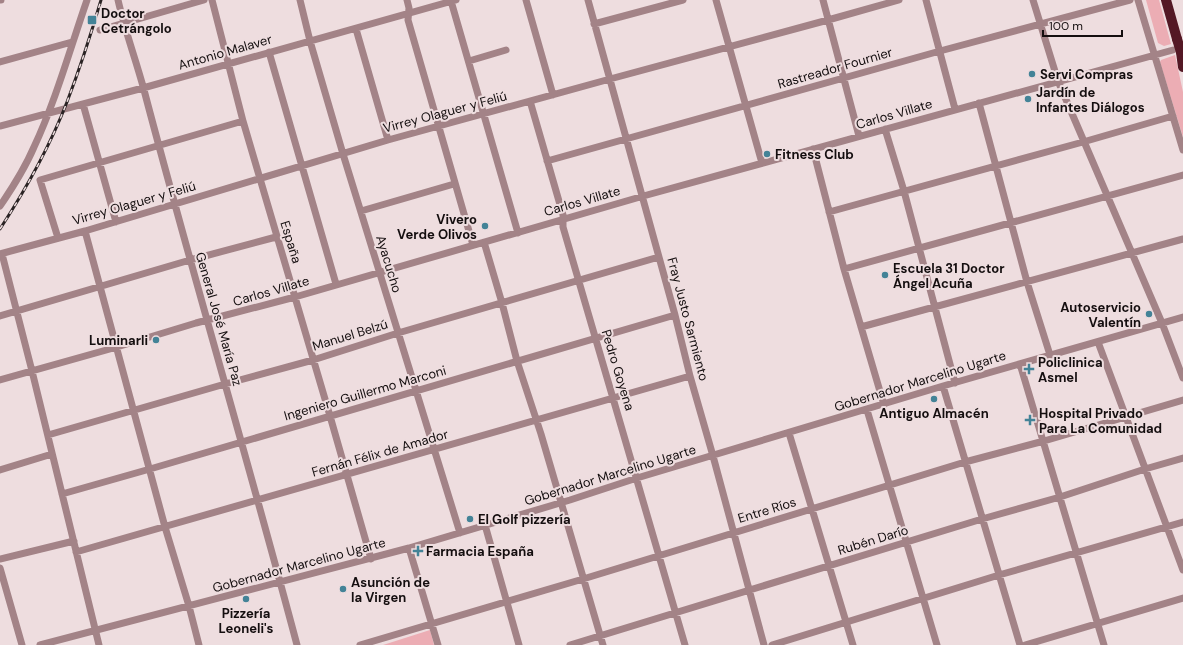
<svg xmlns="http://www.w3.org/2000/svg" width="1183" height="645" viewBox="0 0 1183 645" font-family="'DM Sans',sans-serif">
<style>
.green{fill:#ecadb4}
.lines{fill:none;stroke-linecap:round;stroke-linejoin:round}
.minor{stroke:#a38387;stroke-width:7}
.highway{stroke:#541825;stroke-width:10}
.rail-casing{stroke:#2a2324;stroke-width:3}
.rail{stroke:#eedddf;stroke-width:1.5;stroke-dasharray:4.5;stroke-linecap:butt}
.highway-bridge{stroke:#541825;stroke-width:10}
.poi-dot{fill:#438397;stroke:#eedddf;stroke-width:1.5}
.labels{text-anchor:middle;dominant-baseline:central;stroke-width:4;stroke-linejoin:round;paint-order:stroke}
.poi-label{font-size:13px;font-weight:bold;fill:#140e0f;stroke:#eedddf;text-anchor:start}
.street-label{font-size:13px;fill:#140e0f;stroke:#eedddf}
</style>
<rect width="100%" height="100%" fill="#eedddf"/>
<path class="green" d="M 1146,0 L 1159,0 L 1171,44 L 1164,46 L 1158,43 Z
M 1175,55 L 1183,92 L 1183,137 L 1160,62 L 1161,60 Z
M 430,630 L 434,645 L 383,645 Z"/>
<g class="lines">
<path class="minor" d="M 0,0 L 1,0
M 118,0 C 125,31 136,60 144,90 C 193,276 248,460 297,645
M 212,0 L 243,121 L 330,416 L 371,559
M 300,0 L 310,41 L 343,154 L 460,533
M 407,0 L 409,8 L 408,20 L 473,245
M 526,0 L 553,95
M 588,0 L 675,315 L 690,376 L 713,456 L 764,645
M 716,0 L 762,163
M 823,0 L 859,136
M 926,0 L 955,109
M 1033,0 L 1058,81 L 1162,323 L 1183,378
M 1138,0 L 1183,150
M 451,1 L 518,233
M 594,24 L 683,0
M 356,29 L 388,140
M 100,30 L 204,0
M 269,52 L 336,284
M 469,61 L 506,50
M 0,62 L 72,42
M 530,101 L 563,215 L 563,227 L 685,645
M 979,103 L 1027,282 L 1050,355
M 83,104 L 116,222
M 0,126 L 143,88 L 456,0
M 885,129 L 904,191 L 955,383
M 813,149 L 844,269 L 884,405
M 547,161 L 940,51 L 1130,0
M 0,206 C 13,187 25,168 34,147 C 56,100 70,49 87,0
M 361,211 L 454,184
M 829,212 L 1083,142 L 1173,116
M 85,231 L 165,527 L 189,606 L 199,645
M 58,238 L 40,180 L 243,121
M 484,242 L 502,303 L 517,361 L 541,434 L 603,645
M 0,254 L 85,231 L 388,140 L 610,79 L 828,20 L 899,0
M 2,254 L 32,371 L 99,645
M 844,269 L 1183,175
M 0,316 L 190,260 L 276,237
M 861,327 L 1183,239
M 1098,342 L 1183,570
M 1020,364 L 1104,645
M 0,380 L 117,347 L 196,323 L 295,297 L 647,195 L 1173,50
M 943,386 L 1020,645
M 867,410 L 937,645
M 789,433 L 853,645
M 48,435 L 225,384 L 313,360 L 398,333 L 659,257
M 0,470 L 52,454
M 62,494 L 150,469 L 675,315
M 485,525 L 519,645
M 409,548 L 438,645
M 76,552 L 690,376
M 0,559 L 74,541
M 0,568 L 22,645
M 40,645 L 409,548 L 570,500 L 637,478 L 943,386 L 1183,317
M 360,645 L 583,579 L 965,462 L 1044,441 L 1183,400
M 570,645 L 982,519 L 1060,497 L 1145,469 L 1183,458
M 772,645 L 999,575 L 1183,522
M 1025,645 L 1183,598"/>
<path class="highway" d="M 1166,0 L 1177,39
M 1181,52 L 1183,67"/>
<g class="rail-casing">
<path id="rail" d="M 0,229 C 26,189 50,146 67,102 C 80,68 91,34 101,0"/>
</g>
<use href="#rail" class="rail"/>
<path class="highway-bridge" d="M 1177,39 L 1181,52"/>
</g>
<g class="poi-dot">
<rect x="87" y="15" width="10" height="10" rx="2"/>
<circle cx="1032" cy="74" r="4"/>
<circle cx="1028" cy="99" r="4"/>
<circle cx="767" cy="154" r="4"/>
<circle cx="485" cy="226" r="4"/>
<circle cx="885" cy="275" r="4"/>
<circle cx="1149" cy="314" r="4"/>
<circle cx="156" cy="340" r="4"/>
<path d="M1027 363h4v4h4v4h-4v4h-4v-4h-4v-4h4z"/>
<circle cx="934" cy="399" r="4"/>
<path d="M1028 414h4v4h4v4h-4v4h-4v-4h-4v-4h4z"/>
<circle cx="470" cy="519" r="4"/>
<path d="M416 545h4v4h4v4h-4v4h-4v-4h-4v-4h4z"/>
<circle cx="343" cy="589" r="4"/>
<circle cx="246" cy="599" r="4"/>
</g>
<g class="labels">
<g class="poi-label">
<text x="101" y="13">Doctor<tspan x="101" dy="15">Cetrángolo</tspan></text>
<text x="1040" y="74">Servi Compras</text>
<text x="1036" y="92">Jardín de<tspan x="1036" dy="15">Infantes Diálogos</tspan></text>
<text x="775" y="154">Fitness Club</text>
<text x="477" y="219" text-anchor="end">Vivero<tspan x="477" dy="15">Verde Olivos</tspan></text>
<text x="893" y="268">Escuela 31 Doctor<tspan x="893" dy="15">Ángel Acuña</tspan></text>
<text x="1141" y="307" text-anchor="end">Autoservicio<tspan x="1141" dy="15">Valentín</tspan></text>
<text x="148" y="340" text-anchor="end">Luminarli</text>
<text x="1038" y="362">Policlinica<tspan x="1038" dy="15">Asmel</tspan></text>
<text x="934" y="413" text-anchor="middle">Antiguo Almacén</text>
<text x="1039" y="413">Hospital Privado<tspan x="1039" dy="15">Para La Comunidad</tspan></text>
<text x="478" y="519">El Golf pizzería</text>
<text x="426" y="551">Farmacia España</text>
<text x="351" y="582">Asunción de<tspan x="351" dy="15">la Virgen</tspan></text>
<text x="246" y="613" text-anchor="middle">Pizzería<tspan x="246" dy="15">Leoneli's</tspan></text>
</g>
<g class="street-label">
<text transform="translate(225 52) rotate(-16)">Antonio Malaver</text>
<text transform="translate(835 68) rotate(-16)">Rastreador Fournier</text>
<text transform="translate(445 112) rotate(-15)">Virrey Olaguer y Feliú</text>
<text transform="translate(894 114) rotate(-16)">Carlos Villate</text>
<text transform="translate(582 201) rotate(-16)">Carlos Villate</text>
<text transform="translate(134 203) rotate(-16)">Virrey Olaguer y Feliú</text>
<text transform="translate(291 242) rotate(73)">España</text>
<text transform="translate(389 264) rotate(73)">Ayacucho</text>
<text transform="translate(271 291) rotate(-16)">Carlos Villate</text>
<text transform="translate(219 319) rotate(74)">General José María Paz</text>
<text transform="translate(688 319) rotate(75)">Fray Justo Sarmiento</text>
<text transform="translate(350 335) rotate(-17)">Manuel Belzú</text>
<text transform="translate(618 370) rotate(73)">Pedro Goyena</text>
<text transform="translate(920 381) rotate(-17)">Gobernador Marcelino Ugarte</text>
<text transform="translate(365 393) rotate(-16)">Ingeniero Guillermo Marconi</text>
<text transform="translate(380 453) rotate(-16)">Fernán Félix de Amador</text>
<text transform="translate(610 475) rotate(-17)">Gobernador Marcelino Ugarte</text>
<text transform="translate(767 510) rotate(-17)">Entre Ríos</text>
<text transform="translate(873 540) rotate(-17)">Rubén Darío</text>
<text transform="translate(299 565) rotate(-15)">Gobernador Marcelino Ugarte</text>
</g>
</g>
<path d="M1043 30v6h79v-6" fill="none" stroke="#140e0f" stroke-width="2"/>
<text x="1049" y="30" font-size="12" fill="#140e0f" stroke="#eedddf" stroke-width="3" paint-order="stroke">100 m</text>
</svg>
